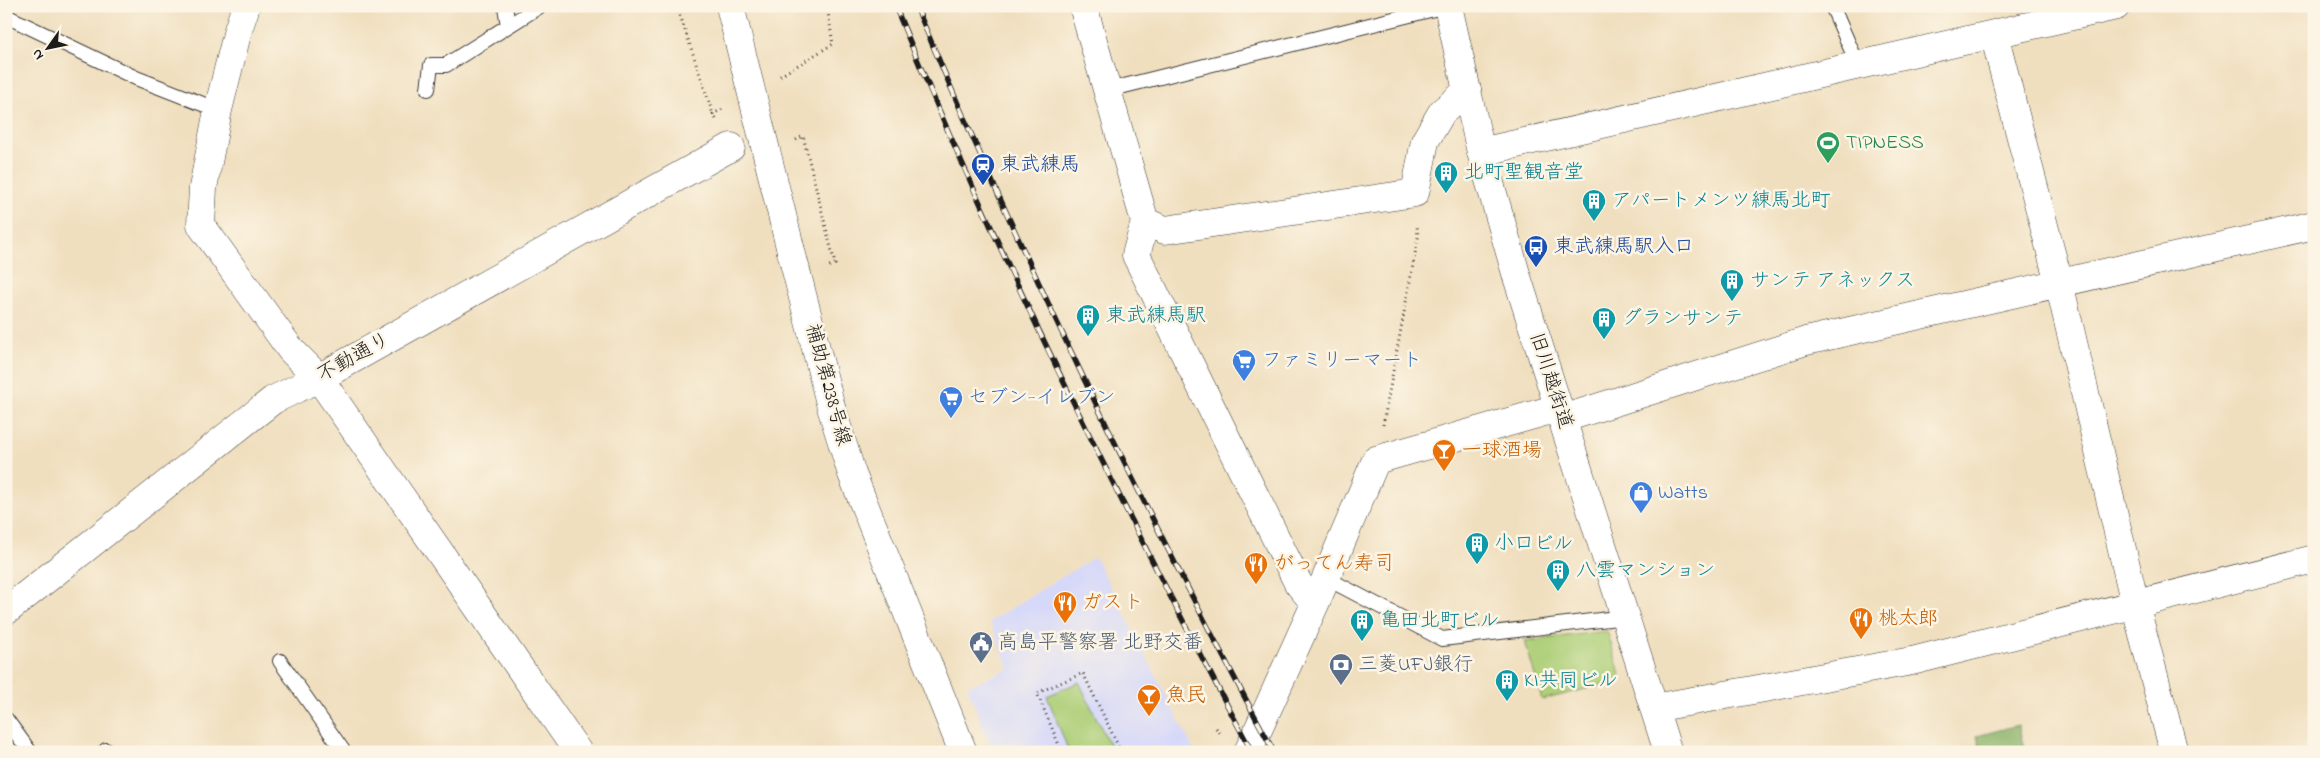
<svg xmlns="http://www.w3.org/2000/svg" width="2320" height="758" viewBox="0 0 2320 758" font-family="'Indie Flower','Klee One',sans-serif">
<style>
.built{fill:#d6d8f9}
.green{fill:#adcf78;stroke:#64764a}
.forest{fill:#8ab268;stroke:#536742}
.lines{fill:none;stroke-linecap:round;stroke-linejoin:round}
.lane-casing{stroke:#3c3934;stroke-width:16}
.street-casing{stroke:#3c3934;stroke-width:29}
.secondary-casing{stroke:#3c3934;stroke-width:29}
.path{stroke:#3c3934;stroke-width:3;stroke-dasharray:1 4;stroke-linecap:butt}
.lane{stroke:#fff;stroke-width:14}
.street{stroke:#fff;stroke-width:28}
.secondary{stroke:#fff;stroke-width:28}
.rail-casing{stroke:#1c1c1c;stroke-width:5.5}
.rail{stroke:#fcf5e5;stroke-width:4;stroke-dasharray:11;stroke-linecap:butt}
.secondary-bridge-casing{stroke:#3c3934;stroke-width:29;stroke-linecap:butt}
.secondary-bridge{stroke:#fff;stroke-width:28}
.labels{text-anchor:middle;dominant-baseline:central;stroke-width:5;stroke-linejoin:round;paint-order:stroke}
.leisure-label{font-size:20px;fill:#27864d;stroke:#fcf5e5;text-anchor:start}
.transit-label{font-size:20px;fill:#164399;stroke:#fcf5e5;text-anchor:start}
.culture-label{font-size:20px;fill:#0d838f;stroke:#fcf5e5;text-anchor:start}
.street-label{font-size:20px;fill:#1c1c1c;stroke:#fcf5e5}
.shop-label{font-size:20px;fill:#366cbe;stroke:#fcf5e5;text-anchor:start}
.food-label{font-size:20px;fill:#c56008;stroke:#fcf5e5;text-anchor:start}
.service-label{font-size:20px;fill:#4e5e75;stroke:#fcf5e5;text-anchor:start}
</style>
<rect width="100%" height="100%" fill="#fcf5e5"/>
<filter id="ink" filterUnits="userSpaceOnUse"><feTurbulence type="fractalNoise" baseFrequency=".02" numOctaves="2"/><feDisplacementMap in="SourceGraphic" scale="10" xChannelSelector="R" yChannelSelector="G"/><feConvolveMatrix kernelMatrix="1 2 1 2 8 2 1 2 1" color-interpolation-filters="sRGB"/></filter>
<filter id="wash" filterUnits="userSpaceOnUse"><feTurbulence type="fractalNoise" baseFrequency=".0096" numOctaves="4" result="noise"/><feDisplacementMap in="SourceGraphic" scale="20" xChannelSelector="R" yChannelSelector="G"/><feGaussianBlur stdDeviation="1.12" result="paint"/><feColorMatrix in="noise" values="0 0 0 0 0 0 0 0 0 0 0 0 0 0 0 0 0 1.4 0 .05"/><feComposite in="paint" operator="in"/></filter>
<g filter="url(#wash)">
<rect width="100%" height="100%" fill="#f0dfbf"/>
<path class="built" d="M 1095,557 L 1195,752 L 993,752 L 967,686 L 1009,669 L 990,621 Z"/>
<path class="green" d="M 1607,631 L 1622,680 L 1542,700 L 1525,641 Z
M 1079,682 L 1113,752 L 1069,752 L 1047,696 Z"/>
<path class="forest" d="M 2018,725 L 2024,748 L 2010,752 L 1981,752 L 1977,736 Z"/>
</g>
<g filter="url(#ink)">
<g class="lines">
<g class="lane-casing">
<path id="lane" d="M 505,6 L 508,26
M 1832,6 L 1858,65
M 6,16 L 136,78 L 218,110
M 428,89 L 431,65 L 446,65 L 540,6
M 1108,90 L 1446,6
M 1326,578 L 1442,639 L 1625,617
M 280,661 L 344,752
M 6,719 L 30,752
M 106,750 L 107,752"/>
</g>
<g class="street-casing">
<path id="street" d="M 246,6 L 238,30 L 218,110 L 203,188 L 201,225 L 291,350 L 319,378
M 1083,6 L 1145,222 L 1136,255 L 1298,583 L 1315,604
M 1994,34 L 2059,283 L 2135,604 L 2174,752
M 1481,152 L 2116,6
M 1145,222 L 1165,230 L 1415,193 L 1425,141 L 1442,112 L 1467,91 L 1448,6
M 1562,419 L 1806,341 L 2314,225
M 1654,708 L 1912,661 L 2314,559
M 1248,752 L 1315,604 L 1376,460 L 1558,408"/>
</g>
<g class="secondary-casing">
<path id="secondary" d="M 1467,91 L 1481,152 L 1517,277 L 1668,752
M 791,251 L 831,407 L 852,474 L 963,752
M 319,378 L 578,752
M 6,611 L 273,400 L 319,378 L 731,147"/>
</g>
<path class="path" d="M 677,6 L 713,114
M 780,76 L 833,44 L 827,6
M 716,119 L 713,114 L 723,109
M 796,140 L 803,136 L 835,264 L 827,267
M 1383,425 L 1418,238 L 1417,224
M 1216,728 L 1222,735
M 1062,752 L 1037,693 L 1083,673 L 1121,752"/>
<use href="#lane" class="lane"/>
<use href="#street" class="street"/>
<use href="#secondary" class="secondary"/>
<g class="rail-casing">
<path id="rail" d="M 895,6 C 1000,261 1122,509 1252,752
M 916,6 C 1023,260 1143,509 1274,752"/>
</g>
<use href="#rail" class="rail"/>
<g class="secondary-bridge-casing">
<path id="secondary-bridge" d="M 730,6 L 791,251"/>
</g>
<use href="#secondary-bridge" class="secondary-bridge"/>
</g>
</g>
<defs>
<g id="stadium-pin" transform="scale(1.25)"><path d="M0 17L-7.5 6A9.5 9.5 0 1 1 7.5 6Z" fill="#2e9e5b" stroke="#fcf5e5"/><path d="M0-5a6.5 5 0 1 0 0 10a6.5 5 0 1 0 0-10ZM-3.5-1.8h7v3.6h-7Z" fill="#fff"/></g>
<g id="station-pin" transform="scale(1.25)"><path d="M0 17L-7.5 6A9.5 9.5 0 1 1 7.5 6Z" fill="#1a4fb4" stroke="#fcf5e5"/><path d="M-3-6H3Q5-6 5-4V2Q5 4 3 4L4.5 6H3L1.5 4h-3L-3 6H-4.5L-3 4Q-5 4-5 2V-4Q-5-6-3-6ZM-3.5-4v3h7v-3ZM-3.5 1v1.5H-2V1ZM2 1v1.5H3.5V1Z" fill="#fff"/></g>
<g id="building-pin" transform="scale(1.25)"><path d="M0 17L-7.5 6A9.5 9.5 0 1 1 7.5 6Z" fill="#0f9aa8" stroke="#fcf5e5"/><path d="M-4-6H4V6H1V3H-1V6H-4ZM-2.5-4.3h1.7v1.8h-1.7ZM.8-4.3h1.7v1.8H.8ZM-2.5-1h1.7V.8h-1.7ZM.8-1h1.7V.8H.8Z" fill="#fff"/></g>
<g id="bus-pin" transform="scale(1.25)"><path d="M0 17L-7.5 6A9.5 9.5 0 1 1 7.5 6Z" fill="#1a4fb4" stroke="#fcf5e5"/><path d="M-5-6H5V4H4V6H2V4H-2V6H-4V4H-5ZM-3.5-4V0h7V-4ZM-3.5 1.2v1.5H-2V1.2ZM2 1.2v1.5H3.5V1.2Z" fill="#fff"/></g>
<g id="supermarket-pin" transform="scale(1.25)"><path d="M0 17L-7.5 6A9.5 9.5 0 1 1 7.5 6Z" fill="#3f7fe0" stroke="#fcf5e5"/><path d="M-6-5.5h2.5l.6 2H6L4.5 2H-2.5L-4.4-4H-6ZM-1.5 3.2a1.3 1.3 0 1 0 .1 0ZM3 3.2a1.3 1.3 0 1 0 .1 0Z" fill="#fff"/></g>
<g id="bar-pin" transform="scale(1.25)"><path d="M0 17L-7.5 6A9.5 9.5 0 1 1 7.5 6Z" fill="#e8710a" stroke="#fcf5e5"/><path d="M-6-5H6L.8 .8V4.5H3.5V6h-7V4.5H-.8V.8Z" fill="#fff"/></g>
<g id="shop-pin" transform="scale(1.25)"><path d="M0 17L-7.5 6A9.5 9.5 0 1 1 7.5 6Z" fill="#3f7fe0" stroke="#fcf5e5"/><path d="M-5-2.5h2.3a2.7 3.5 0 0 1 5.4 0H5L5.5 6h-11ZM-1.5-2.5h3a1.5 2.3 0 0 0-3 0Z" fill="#fff"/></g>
<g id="restaurant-pin" transform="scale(1.25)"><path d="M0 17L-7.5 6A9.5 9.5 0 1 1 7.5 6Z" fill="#e8710a" stroke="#fcf5e5"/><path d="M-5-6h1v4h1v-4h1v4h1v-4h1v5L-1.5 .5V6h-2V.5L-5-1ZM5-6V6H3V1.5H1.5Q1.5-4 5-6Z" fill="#fff"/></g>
<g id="civic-pin" transform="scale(1.25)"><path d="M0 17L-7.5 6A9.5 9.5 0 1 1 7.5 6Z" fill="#5c6f8a" stroke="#fcf5e5"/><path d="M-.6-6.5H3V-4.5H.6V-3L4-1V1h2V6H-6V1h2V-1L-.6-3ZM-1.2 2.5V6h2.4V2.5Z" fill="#fff"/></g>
<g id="bank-pin" transform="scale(1.25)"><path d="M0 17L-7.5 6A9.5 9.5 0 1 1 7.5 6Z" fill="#5c6f8a" stroke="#fcf5e5"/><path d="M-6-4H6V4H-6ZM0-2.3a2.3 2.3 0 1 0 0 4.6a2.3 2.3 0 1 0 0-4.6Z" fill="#fff"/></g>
</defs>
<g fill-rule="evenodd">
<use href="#stadium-pin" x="1828" y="143"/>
<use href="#station-pin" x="983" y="165"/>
<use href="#building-pin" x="1446" y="173"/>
<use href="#building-pin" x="1594" y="201"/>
<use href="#bus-pin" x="1536" y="247"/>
<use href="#building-pin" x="1732" y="281"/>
<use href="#building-pin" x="1088" y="316"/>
<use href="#building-pin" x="1604" y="319"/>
<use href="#supermarket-pin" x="1244" y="361"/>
<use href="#supermarket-pin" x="951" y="398"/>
<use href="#bar-pin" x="1444" y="451"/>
<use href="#shop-pin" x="1641" y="493"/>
<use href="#building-pin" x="1477" y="544"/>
<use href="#restaurant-pin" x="1256" y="564"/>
<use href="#building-pin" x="1558" y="571"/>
<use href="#restaurant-pin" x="1065" y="603"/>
<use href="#restaurant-pin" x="1861" y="619"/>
<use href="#building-pin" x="1362" y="621"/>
<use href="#civic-pin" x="981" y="643"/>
<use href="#bank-pin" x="1341" y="665"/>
<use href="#building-pin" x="1507" y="681"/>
<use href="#bar-pin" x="1149" y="696"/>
</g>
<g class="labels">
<g class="leisure-label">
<text x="1846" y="143">TIPNESS</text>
</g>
<g class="transit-label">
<text x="1000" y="165">東武練馬</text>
<text x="1554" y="247">東武練馬駅入口</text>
</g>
<g class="culture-label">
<text x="1464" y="173">北町聖観音堂</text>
<text x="1612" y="201">アパートメンツ練馬北町</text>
<text x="1750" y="281">サンテ アネックス</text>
<text x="1106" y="316">東武練馬駅</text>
<text x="1622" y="319">グランサンテ</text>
<text x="1494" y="544">小口ビル</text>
<text x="1576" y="571">八雲マンション</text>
<text x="1380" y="621">亀田北町ビル</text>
<text x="1524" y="681">KI共同ビル</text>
</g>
<g class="street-label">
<text transform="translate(354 358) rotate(-29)">不動通り</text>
<text transform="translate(1550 381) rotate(72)">旧川越街道</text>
<text transform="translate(827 385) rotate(75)">補助第238号線</text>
</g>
<g class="shop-label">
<text x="1262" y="361">ファミリーマート</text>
<text x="968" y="398">セブン-イレブン</text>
<text x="1658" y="493">Watts</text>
</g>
<g class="food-label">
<text x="1462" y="451">一球酒場</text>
<text x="1274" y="564">がってん寿司</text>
<text x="1082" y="603">ガスト</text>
<text x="1878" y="619">桃太郎</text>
<text x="1166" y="696">魚民</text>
</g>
<g class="service-label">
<text x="998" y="643">高島平警察署 北野交番</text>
<text x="1358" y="665">三菱UFJ銀行</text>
</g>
</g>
<rect width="2320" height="758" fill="none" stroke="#fcf5e5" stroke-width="25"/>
<g transform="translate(48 48) rotate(237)" stroke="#fcf5e5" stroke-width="4" paint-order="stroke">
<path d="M0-4L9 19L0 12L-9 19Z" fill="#1c1c1c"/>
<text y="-8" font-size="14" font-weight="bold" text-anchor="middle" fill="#1c1c1c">N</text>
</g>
</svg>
